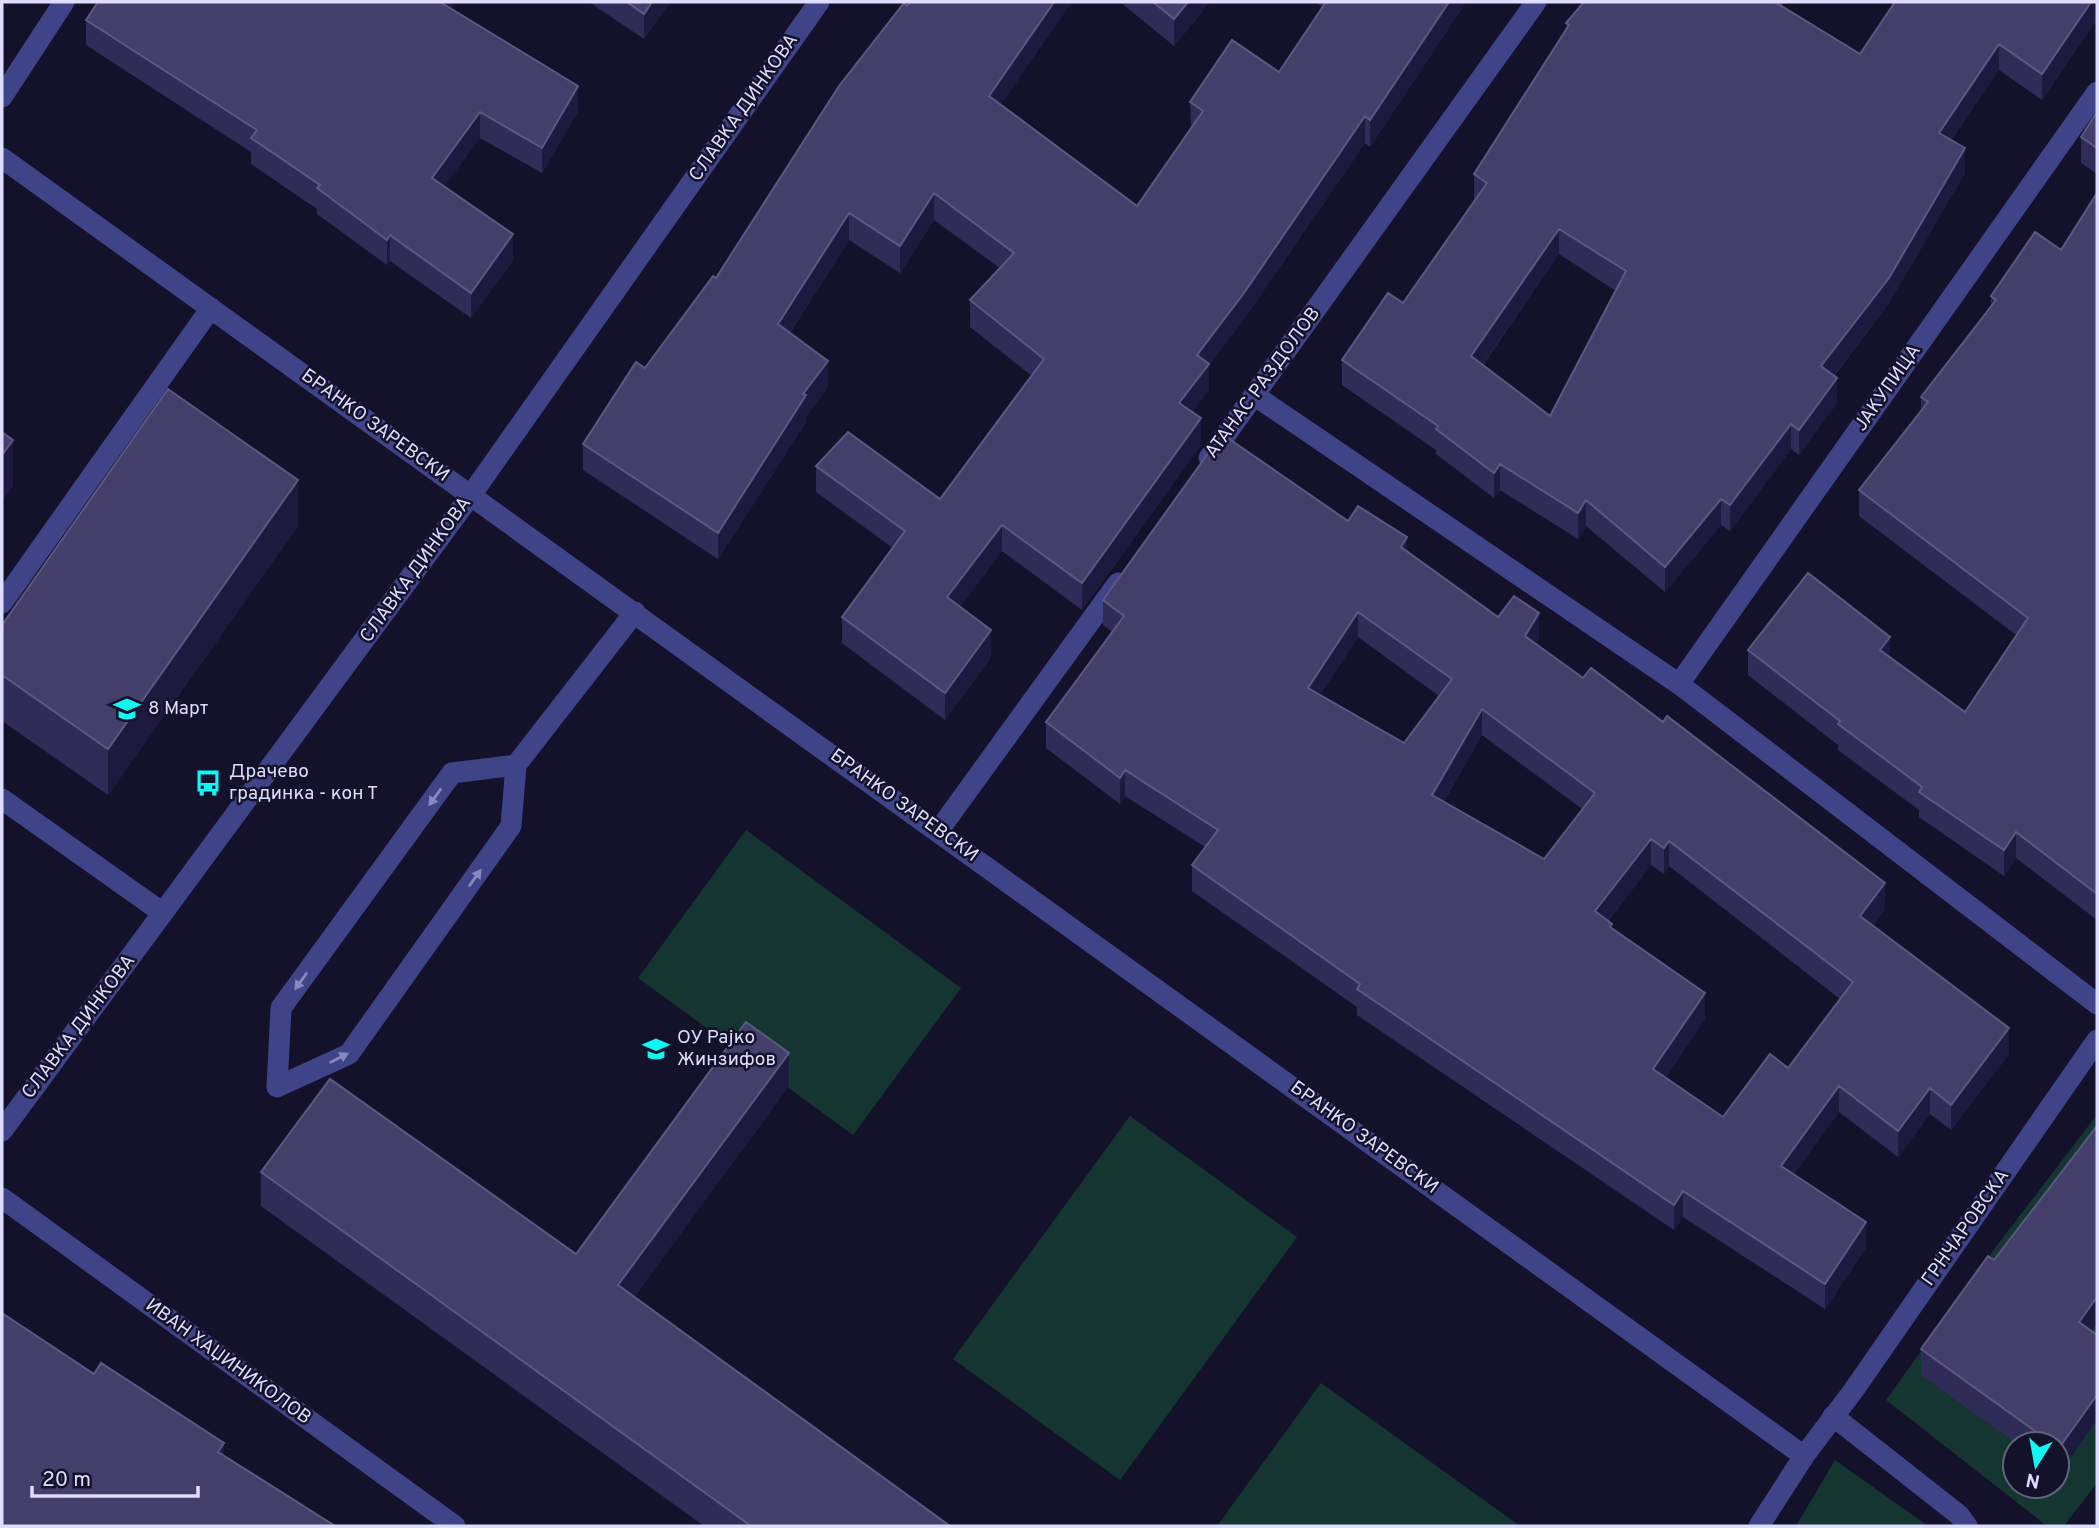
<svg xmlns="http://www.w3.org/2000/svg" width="2099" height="1528" viewBox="0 0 2099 1528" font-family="Overpass,sans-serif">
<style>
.green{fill:#153530;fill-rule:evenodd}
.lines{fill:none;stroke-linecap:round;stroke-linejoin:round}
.minor{stroke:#3f4489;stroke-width:21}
.wall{fill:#302c58;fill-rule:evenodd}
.shaded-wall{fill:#1d1a3f}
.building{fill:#433f6a;stroke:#5b5881;stroke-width:2;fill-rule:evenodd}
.oneway{fill:#8689be}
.labels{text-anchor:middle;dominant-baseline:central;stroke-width:5;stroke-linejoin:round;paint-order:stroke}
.street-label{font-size:19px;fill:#ddddfe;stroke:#14122b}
.poi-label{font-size:19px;fill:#ddddfe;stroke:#14122b;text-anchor:start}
</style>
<rect width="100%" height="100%" fill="#14122b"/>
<path class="green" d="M 746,830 L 961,988 L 853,1135 L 638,978 Z
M 1130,1116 L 1297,1237 L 1120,1480 L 953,1359 Z
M 2096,1116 L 2097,1483 L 2064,1526 L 2047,1526 L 1886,1400 L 1995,1248 ZM 2015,1444 L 2057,1444 L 2057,1486 L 2015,1486 Z
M 1321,1383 L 1520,1526 L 1217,1526 Z
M 1835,1460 L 1928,1526 L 1796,1526 Z"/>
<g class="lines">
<path class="minor" d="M 2,97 L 64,2
M 2,158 L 1804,1456
M 1254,395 L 1679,684 L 2097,1004
M 1209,458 L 1536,2
M 2,603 L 211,308
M 1679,684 L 2097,92
M 516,765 L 452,773 L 281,1008 L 277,1087 L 349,1054 L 511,826 L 516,765 L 635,612
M 2,799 L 163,913
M 939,830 L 1118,583
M 2,1131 L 471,495 L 819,2
M 2,1198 L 455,1526
M 1833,1416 L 1959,1515 L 1967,1526
M 1759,1526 L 1804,1456 L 1853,1391 L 2097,1040"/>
</g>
<path class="wall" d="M 98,2 L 455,2 L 451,9 L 578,112 L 542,173 L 480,138 L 444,186 L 513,260 L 471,318 L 390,261 L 387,265 L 317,214 L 317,209 L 251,164 L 251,152 L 86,45 L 86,20 Z
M 589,2 L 670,2 L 644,39 Z
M 1120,2 L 1210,2 L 1174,46 Z
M 1315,2 L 1466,2 L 1370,147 L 1365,143 L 1244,319 L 1209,365 L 1209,390 L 1192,412 L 1201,445 L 1082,610 L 1002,551 L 960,607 L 991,657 L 945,720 L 842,643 L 842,617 L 893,548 L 816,492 L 816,466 L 940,499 L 1032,376 L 970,327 L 970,300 L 1000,268 L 934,220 L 900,273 L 849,240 L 790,333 L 828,387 L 806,417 L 806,422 L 718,559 L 583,470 L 583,444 L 716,278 L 1001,105 L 1137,206 L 1191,129 L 1190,102 L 1279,72 L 1322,7 Z
M 1783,2 L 1783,7 L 1860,54 L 2097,2 L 2097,19 L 2042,100 L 1999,70 L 1951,140 L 1965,173 L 1889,303 L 1834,376 L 1837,403 L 1799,455 L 1791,449 L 1730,531 L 1721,525 L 1665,592 L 1586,526 L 1578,539 L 1500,490 L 1494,498 L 1436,454 L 1436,450 L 1342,385 L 1342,360 L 1403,303 L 1475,200 L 1474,200 L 1474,174 L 1566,29 L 1566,23 ZM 1559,254 L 1616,291 L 1550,416 L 1483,365 Z
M 2097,112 L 2097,174 L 2081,163 L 2081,137 Z
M 2097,193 L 2097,920 L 2016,858 L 2004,876 L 1919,817 L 1919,810 L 1838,750 L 1838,745 L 1748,675 L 1748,650 L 1890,658 L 1965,712 L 2016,635 L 1859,516 L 1859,490 L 1921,410 L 1921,397 L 1991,307 L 1991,296 L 2061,250 Z
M 1348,521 L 1407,552 L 1498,617 L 1539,638 L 1535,644 L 1885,909 L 1873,925 L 2009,1054 L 1951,1130 L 1930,1114 L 1898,1157 L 1839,1112 L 1794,1174 L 1866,1248 L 1825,1309 L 1683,1217 L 1674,1230 L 1357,1015 L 1357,1007 L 1192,891 L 1192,865 L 1205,847 L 1125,796 L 1120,804 L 1046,748 L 1046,722 L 1112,632 L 1103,625 L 1103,600 ZM 1358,637 L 1439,696 L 1404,743 L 1320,695 ZM 1482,735 L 1582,809 L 1544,859 L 1444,801 ZM 1651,865 L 1664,874 L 1669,866 L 1840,999 L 1788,1068 L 1723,1117 L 1665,1078 L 1705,1019 L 1612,928 L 1608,921 Z
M 298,526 L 108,795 L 2,721 L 2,625 Z
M 789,1086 L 634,1297 L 950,1526 L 704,1526 L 261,1206 L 261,1172 L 576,1254 Z
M 2091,1331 L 2097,1335 L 2097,1420 L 2059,1474 L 2057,1473 L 2057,1444 L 2017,1444 L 1921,1375 L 1921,1349 Z"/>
<path class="shaded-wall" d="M 440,2 L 455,2 L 440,28 Z
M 652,2 L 670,2 L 644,39 L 644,14 Z
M 1054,2 L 1072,2 L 989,122 L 989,96 Z
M 1188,2 L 1210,2 L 1174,46 L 1174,19 Z
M 1449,2 L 1466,2 L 1370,147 L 1370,120 Z
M 2091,2 L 2097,2 L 2097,19 L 2042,100 L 2042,74 Z
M 1999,44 L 1999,70 L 1939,159 L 1939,133 Z
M 578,86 L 578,112 L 542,173 L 542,148 Z
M 480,112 L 480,138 L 432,203 L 432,178 Z
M 1365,116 L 1365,143 L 1244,319 L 1209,365 L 1209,390 L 1179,430 L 1179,403 L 1197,355 Z
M 1965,148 L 1965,173 L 1889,303 L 1821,392 L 1821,366 Z
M 934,193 L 934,220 L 900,273 L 900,246 Z
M 849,213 L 849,240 L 778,351 L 778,324 Z
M 1559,229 L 1559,254 L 1471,381 L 1471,356 Z
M 513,234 L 513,260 L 471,318 L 471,293 Z
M 390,235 L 390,261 L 387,265 L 387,240 Z
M 828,361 L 828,387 L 806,417 L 806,422 L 718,559 L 718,533 L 803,394 Z
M 1837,378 L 1837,403 L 1799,455 L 1799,430 Z
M 1201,418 L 1201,445 L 1082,610 L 1082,583 Z
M 1791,424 L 1791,449 L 1730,531 L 1730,505 Z
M 13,440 L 13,486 L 2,501 L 2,455 Z
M 1500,464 L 1500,490 L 1494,498 L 1494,473 Z
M 298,480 L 298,526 L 108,795 L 108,749 Z
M 1721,499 L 1721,525 L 1665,592 L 1665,567 Z
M 1586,500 L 1586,526 L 1578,539 L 1578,513 Z
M 1002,525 L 1002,551 L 947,624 L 947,597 Z
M 1407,537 L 1407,563 L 1401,547 Z
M 1358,612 L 1358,637 L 1308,714 L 1308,688 Z
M 1539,613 L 1539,638 L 1525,662 L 1525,636 Z
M 991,630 L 991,657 L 945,720 L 945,693 Z
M 1890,637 L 1890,662 L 1880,650 Z
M 1482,709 L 1482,735 L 1432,821 L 1432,795 Z
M 1125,770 L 1125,796 L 1120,804 L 1120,778 Z
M 2016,832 L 2016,858 L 2004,876 L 2004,850 Z
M 1651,839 L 1651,865 L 1595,937 L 1595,911 Z
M 1669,841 L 1669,866 L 1664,874 L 1664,848 Z
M 1885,883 L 1885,909 L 1860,941 L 1860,916 Z
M 1705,993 L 1705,1019 L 1653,1095 L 1653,1069 Z
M 2009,1028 L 2009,1054 L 1951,1130 L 1951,1105 Z
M 789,1053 L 789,1086 L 618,1319 L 618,1285 Z
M 1839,1086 L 1839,1112 L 1781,1192 L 1781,1166 Z
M 1930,1088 L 1930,1114 L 1898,1157 L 1898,1131 Z
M 1683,1191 L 1683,1217 L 1674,1230 L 1674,1205 Z
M 1866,1222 L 1866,1248 L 1825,1309 L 1825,1284 Z
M 2097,1297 L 2097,1323 L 2079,1347 L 2079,1322 Z
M 2097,1395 L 2097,1420 L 2059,1474 L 2059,1448 Z
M 224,1443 L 224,1479 L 218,1452 Z"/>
<path class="building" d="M 98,2 L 440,2 L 578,86 L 542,148 L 480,112 L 432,178 L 513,234 L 471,293 L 390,235 L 387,240 L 317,188 L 320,185 L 251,138 L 257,130 L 86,20 Z
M 627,2 L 652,2 L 644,14 Z
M 910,2 L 1054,2 L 989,96 L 1137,206 L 1203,111 L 1190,102 L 1232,40 L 1279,72 L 1326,2 L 1449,2 L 1370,120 L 1365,116 L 1244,293 L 1197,355 L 1209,364 L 1179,403 L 1201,418 L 1082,583 L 1002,525 L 947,597 L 991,630 L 945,693 L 842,617 L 905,531 L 816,466 L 848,432 L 940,499 L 1044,359 L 970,300 L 1014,253 L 934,193 L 900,246 L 849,213 L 778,324 L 828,361 L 803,394 L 806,395 L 718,533 L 583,444 L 636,362 L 645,368 L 713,276 L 716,278 L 839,86 L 904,3 L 907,6 Z
M 1153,2 L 1188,2 L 1174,19 Z
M 1584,2 L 1775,2 L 1860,54 L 1895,2 L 2091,2 L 2042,74 L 1999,44 L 1939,133 L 1965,148 L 1889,278 L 1821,366 L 1837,378 L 1799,430 L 1791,424 L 1730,505 L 1721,499 L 1665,567 L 1586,500 L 1578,513 L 1500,464 L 1494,473 L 1436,429 L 1438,426 L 1342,360 L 1388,293 L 1403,303 L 1487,183 L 1474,174 L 1569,25 L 1566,23 ZM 1559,229 L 1626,271 L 1550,416 L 1471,356 Z
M 2097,112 L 2097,148 L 2081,137 Z
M 2097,193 L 2097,894 L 2016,832 L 2004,850 L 1919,792 L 1922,787 L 1838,724 L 1840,721 L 1748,650 L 1808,573 L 1890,637 L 1880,650 L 1965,712 L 2028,618 L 1859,490 L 1928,402 L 1921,397 L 1996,300 L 1991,296 L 2035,232 L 2061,250 Z
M 168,389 L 298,480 L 108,749 L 2,675 L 2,625 Z
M 2,432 L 13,440 L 2,455 Z
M 1222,434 L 1348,521 L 1358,506 L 1407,537 L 1401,547 L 1498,617 L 1514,596 L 1539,613 L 1525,636 L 1583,678 L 1591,668 L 1663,722 L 1667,716 L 1885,883 L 1860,916 L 2009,1028 L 1951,1105 L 1930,1088 L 1898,1131 L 1839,1086 L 1781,1166 L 1866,1222 L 1825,1284 L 1683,1191 L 1674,1205 L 1357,989 L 1360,984 L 1192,865 L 1218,830 L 1125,770 L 1120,778 L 1046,722 L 1124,616 L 1103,600 ZM 1358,612 L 1452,679 L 1404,743 L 1308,688 ZM 1482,709 L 1595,793 L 1544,859 L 1432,795 ZM 1651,839 L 1664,848 L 1669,841 L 1853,982 L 1788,1068 L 1770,1054 L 1723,1117 L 1653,1069 L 1705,993 L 1610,927 L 1612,924 L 1595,911 Z
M 746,1022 L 789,1053 L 618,1285 L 950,1526 L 751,1526 L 261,1172 L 330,1079 L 576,1254 Z
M 2097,1126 L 2097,1297 L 2079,1322 L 2097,1335 L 2097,1395 L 2059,1448 L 2057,1447 L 2057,1444 L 2053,1444 L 1921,1349 L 1988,1256 L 1994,1260 Z
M 2,1313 L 94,1374 L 101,1363 L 224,1443 L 218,1452 L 335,1526 L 2,1526 Z"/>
<defs><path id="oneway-solid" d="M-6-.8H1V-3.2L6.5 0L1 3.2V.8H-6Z" transform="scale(1.75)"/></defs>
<g class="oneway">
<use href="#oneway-solid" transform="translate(435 797) rotate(126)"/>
<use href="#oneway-solid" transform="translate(475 878) rotate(-54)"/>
<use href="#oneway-solid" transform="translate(301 981) rotate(126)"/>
<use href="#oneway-solid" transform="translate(339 1058) rotate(-27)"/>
</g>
<defs>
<g id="school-bare" transform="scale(2.1)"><path d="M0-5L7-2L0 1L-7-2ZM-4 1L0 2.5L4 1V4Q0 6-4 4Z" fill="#0ff8f6" stroke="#14122b" stroke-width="2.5" paint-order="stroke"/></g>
<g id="bus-bare" transform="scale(2.1)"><path d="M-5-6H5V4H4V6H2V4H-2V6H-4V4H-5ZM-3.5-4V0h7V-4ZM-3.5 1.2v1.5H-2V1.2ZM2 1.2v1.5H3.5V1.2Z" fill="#0ff8f6" stroke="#14122b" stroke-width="2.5" paint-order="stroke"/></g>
</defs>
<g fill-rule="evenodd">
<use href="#school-bare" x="127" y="709"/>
<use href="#bus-bare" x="208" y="783"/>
<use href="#school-bare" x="656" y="1049"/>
</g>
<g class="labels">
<g class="street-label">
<text transform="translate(744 108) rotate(-55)">СЛАВКА ДИНКОВА</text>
<text transform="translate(1263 383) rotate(-54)">АТАНАС РАЗДОЛОВ</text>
<text transform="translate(1888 388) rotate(-55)">ЈАКУПИЦА</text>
<text transform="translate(375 426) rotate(36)">БРАНКО ЗАРЕВСКИ</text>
<text transform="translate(416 570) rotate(-54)">СЛАВКА ДИНКОВА</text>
<text transform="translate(904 806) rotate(36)">БРАНКО ЗАРЕВСКИ</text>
<text transform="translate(79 1027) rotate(-53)">СЛАВКА ДИНКОВА</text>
<text transform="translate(1364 1138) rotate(36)">БРАНКО ЗАРЕВСКИ</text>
<text transform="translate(1966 1228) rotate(-55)">ГРНЧАРОВСКА</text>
<text transform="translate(228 1362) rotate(36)">ИВАН ХАЏИНИКОЛОВ</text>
</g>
<g class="poi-label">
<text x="148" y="709">8 Март</text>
<text x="229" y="772">Драчево<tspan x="229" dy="22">градинка - кон Т</tspan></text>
<text x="677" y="1038">ОУ Рајко<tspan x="677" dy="22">Жинзифов</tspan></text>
</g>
</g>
<rect width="2099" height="1528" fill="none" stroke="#ddddfe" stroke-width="7"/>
<g transform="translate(2036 1465) rotate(191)"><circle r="33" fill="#14122b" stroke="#64637f" stroke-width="2"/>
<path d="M0-5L12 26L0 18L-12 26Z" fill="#0ff8f6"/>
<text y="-10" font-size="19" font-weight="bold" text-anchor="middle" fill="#ddddfe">N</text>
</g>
<path d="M32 1486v10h166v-10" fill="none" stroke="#ddddfe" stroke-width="3.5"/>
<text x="42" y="1486" font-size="21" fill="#ddddfe" stroke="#14122b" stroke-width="5" paint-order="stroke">20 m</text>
</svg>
